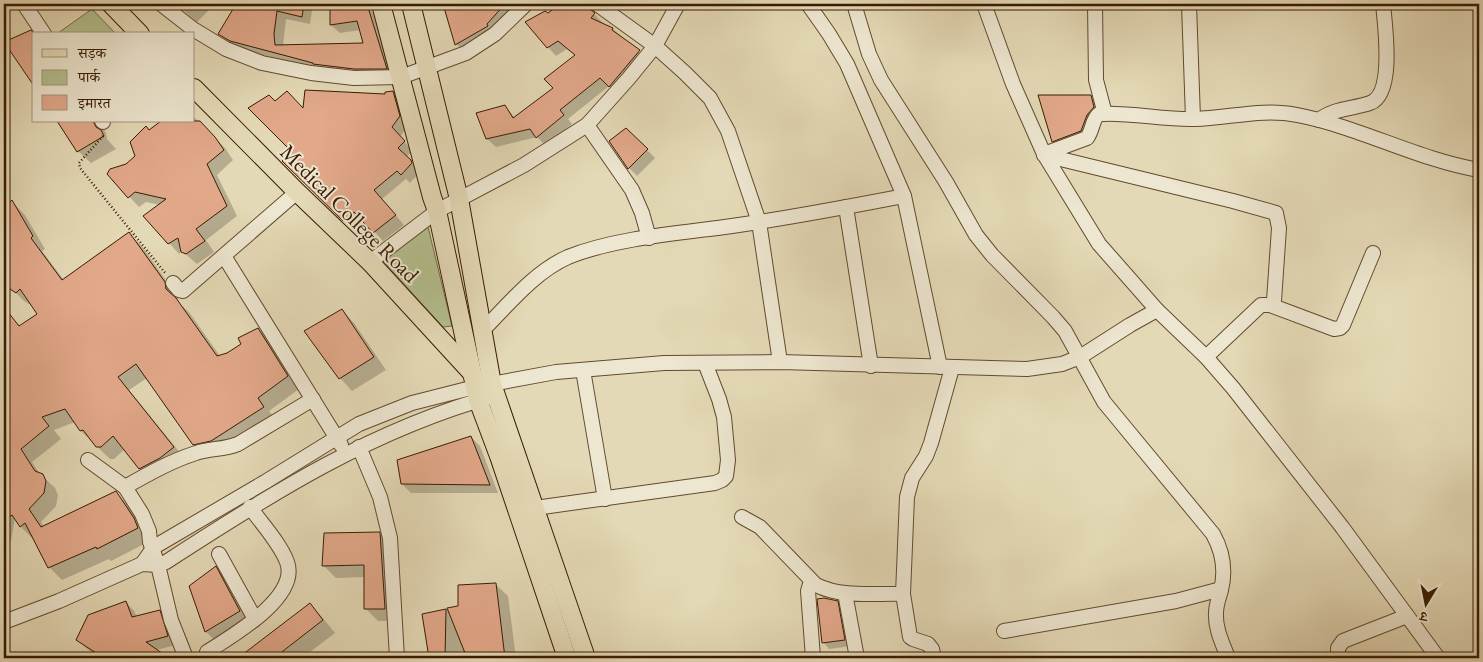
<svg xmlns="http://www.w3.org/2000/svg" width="1483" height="662" font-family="'EB Garamond','Noto Serif Devanagari',serif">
<rect width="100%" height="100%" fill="#e4d9b6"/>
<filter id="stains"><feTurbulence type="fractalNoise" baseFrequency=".004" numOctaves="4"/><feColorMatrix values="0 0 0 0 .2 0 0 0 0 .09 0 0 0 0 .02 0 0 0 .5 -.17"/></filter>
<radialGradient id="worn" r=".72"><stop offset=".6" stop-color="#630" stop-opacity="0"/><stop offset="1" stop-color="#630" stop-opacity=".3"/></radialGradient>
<!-- green -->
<g fill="#b4bf8e" stroke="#766d48">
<path d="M92 9 116 34 58 33Z"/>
<path d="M428 227 452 326 443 327 383 261Z"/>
</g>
<!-- shadow -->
<g fill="#0003">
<path d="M176 4H215L197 22Z"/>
<path d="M238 4H313L310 24 286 19 283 46 364 44 360 30 340 33 331 25 332 4H351L368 8 377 17 395 77H364L293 63 240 49 229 43 220 34Z"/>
<path d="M445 4H521L465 52 456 44Z"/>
<path d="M562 4H580L594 14 603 23 602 24 613 29 648 60 618 95 609 86 568 119 572 124 546 146 537 137 496 147 487 139 505 106 515 118 555 88 576 56 567 49 556 56 548 47V15Z"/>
<path d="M393 92 401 101 408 126 400 137 413 151 406 157 420 172 410 183 406 179 382 199 404 225 383 241 364 220 353 229 293 170V152L275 102 304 110 386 95Z"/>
<path d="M1090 96 1097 103 1100 114 1087 137 1060 147 1053 141Z"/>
<path d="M194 117 225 148 233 160 217 175 237 216 206 240 214 252 197 264 182 251 179 254 169 243 160 205 146 202 139 207 108 174 127 165 136 157 149 132 194 121Z"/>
<path d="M59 121H99L106 133 107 139 116 149 91 163 78 151Z"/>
<path d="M626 129 655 158 637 176 629 168Z"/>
<path d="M12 202 25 215 45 249 42 251 64 280 129 234 142 246 177 296 178 302 189 312 220 356 228 354 243 344 258 329 270 342 299 389 269 411 276 420 206 457 193 444 147 378 129 390 186 460 173 470 152 481 140 469 125 449 114 459H110L81 431 75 422 54 430 61 439 32 462 40 474 55 488 58 495 56 506 41 522 44 527 116 493 129 506 146 532 150 541 111 561 109 559 62 580 49 567 34 538 33 539 21 527 15 518 11 541 4 547V317L8 314 21 327 38 314 31 303 29 304 24 301 11 288 4 273V209Z"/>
<path d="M342 310 354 323 386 370 352 391 340 378Z"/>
<path d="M471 437 480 446 498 493H411L402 484Z"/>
<path d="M379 534 392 546 397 621H378L365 608V577L336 578 323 565Z"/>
<path d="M215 568 228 580 252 624 219 644 206 632 190 586Z"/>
<path d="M495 584 508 596 516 658H430L424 615 459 607Z"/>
<path d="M126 602 134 611 137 617 159 611 168 620 176 645 156 650 167 658H101L87 649 78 640Z"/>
<path d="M837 602 844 609 851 646 829 649 823 642Z"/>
<path d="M310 604 322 617 335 633 302 658H240Z"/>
</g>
<!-- building -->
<g fill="#e2a88a" stroke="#381b01">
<path d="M236 4H304L302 17 277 11 274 34 275 45 363 43 357 21 330 25V4H367L387 69H354L313 64V63L283 55 230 41 218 34Z"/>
<path d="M443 4H505L487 24 488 26 455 45Z"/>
<path d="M560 4H583L595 13 591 18 613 28 612 30 640 50 609 87 600 78 560 110 564 115 536 138 530 129 486 139 476 113 505 105 513 118 553 88 544 79 575 55 558 41 547 48 525 22 545 11 548 13Z"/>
<path d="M31 30 34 34V86L4 42Z"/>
<path d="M305 90 385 94V92L393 91 400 116 392 127 405 141 398 148 411 160 412 163 401 175 397 171 374 190 396 215 373 233 354 212 343 221 282 161 292 152 248 108 269 95 275 101 287 91 303 108Z"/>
<path d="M1038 95H1091L1094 107 1087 115 1081 131 1052 142Z"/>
<path d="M57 121H93L96 127 101 130 104 136 77 152Z"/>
<path d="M161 121H200L215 137 224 150 207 164 227 206 196 229 205 241 186 254 181 252 178 238 168 244 143 216 166 199 135 192 128 198 107 174 110 169 126 164 135 156 130 142 146 126 149 130Z"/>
<path d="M626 128 648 149 628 169 609 141Z"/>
<path d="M12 200 33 236 31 238 62 280 129 232 165 282 166 289 176 298 217 356 227 353 241 344 238 338 258 328 288 376 258 398 264 407 211 441 193 445 136 364 118 377 174 447 160 458 139 469 113 436 101 447H96L83 430 80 431 65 409 42 417 49 426 21 449 35 471 43 474 46 481 44 493 29 509 41 527 116 491 134 518 138 528 97 549 96 547 48 568 25 523 20 527 12 515 4 521V307L19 326 37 314 20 289 16 293 10 289 4 276V207Z"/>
<path d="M342 309 374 357 339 379 304 331Z"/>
<path d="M471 436 490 485 401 484 397 460Z"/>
<path d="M380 532 385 609H364V565L322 566 324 533Z"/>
<path d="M216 566 240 611 205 632 189 586Z"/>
<path d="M496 583 505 658H467L447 608 458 606V585Z"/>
<path d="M824 598 838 601 845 640 822 643 817 599Z"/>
<path d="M126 601 132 617 160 610 168 636 146 642 169 658H104L76 640 88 615Z"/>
<path d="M310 603 323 620 274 658H238Z"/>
<path d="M446 609 445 658H429L422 614Z"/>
</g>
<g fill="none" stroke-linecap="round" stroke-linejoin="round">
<!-- minor casing -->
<g stroke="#634a2e" stroke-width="16">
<g id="minor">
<path d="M24 4 44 34"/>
<path d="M161 4 193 29 226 49 262 63 311 73 354 78 401 77 466 53 495 34 526 4"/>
<path d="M597 4 655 46 685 73 710 98 728 131 759 222 780 362"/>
<path d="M808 4 829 34 847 64 904 196 940 367"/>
<path d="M854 4 869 54 881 80 946 182 976 235 992 255 1053 317 1065 331 1104 402 1213 534C1223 552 1226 570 1221 590 1219 598 1216 605 1216 613 1215 629 1223 644 1228 658"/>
<path d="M984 4 1013 84 1044 154 1099 244 1157 310"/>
<path d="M1095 4 1096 80 1105 114"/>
<path d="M1189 4 1193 119"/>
<path d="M1319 120C1334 108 1353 109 1370 103 1395 94 1385 26 1383 4"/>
<path d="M102 121 103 122"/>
<path d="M587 125 632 190 642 213 649 238"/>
<path d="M1044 154 1087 138C1093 130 1092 119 1099 114 1131 112 1163 120 1195 119 1229 118 1263 108 1297 115 1360 127 1416 159 1479 170"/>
<path d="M1044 155 1233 201 1276 213 1279 228 1274 301 1270 305"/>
<path d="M846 207 871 366"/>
<path d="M224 256 341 445"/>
<path d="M370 262 437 211 524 165 587 125 629 78 655 46 678 4"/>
<path d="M173 283 179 290 183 291 297 192"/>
<path d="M482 331C508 305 534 272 568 257 615 238 681 233 732 226 789 218 847 207 904 196"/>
<path d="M1206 357 1261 305H1270L1334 329 1340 328 1343 325 1373 253"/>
<path d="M583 370 605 499"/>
<path d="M359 447 380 497 390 538 397 658"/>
<path d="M88 460 125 487 142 514 149 531 150 542 158 565 171 620 186 658"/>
<path d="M125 487C148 474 171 461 196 453 210 448 223 450 238 444L313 399"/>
<path d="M535 508 715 483 722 480 726 476 728 460 724 417 719 399 705 363"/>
<path d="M742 517 760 527 816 585C842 598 874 593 903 594"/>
<path d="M219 554 255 619"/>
<path d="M142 564 154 547 265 482 359 424 412 403 475 387 556 372 664 363 780 362 1027 369 1062 364 1080 357 1130 325 1157 310 1206 357 1233 388 1342 527 1438 658"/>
<path d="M811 581 808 591 813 658"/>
<path d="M845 593 857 658"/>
<path d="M4 622 59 601 142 564 158 565 166 562C272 493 373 429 497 395"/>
<path d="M1004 631 1176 601 1221 589"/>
<path d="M207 652C232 636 300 597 287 562 280 543 261 523 250 507"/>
<path d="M934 658 932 649 928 644 913 639 910 637 903 594 907 497 912 478 926 456 931 443 952 368"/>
<path d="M1338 658V648L1343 641 1407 616"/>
</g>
</g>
<!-- major casing -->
<g stroke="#381b01" stroke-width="20">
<g id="major">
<path d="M111 4 140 34"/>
<path d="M381 4 432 197 437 211 478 400 499 456 567 658"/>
<path d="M411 4 459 199 492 384 586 658"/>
<path d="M194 88 297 192 370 262 471 372"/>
</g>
</g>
<!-- path -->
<path stroke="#381b01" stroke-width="2.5" stroke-dasharray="1 2.5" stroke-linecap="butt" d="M103 136 79 163 80 168 166 274"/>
<!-- minor -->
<use href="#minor" stroke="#ede6d0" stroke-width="14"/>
<!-- major -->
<use href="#major" stroke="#e4d9b6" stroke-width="18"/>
</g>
<g text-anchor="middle" stroke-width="4" stroke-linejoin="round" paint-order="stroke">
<!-- street labels -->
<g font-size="22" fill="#381b01" stroke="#ede6d0">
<text transform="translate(350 213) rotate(45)" y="8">Medical College Road</text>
</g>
</g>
<!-- margin -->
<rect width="1483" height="662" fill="none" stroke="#e4d9b6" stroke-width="20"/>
<rect x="5" y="5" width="1473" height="652" fill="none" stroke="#381b01" stroke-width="2.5"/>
<rect x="10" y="10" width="1463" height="642" fill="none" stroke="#381b01"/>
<!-- legend -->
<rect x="32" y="32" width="162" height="90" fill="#ede6d0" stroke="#a5957d"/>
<rect x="42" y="49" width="25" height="8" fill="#e4d9b6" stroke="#a5957d"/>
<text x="78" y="58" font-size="15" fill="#381b01">सड़क</text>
<rect x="42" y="70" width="25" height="15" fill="#b4bf8e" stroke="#a5957d"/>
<text x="78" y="82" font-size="15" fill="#381b01">पार्क</text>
<rect x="42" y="95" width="25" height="15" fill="#e2a88a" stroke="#a5957d"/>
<text x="78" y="108" font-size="15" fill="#381b01">इमारत</text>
<!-- north arrow -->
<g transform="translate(1426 604) rotate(190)" stroke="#ede6d0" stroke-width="4" paint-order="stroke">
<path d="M0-4L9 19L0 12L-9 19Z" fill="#381b01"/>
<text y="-8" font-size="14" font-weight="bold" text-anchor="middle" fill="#381b01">उ</text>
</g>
<rect width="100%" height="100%" filter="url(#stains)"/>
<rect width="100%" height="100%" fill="url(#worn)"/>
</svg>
